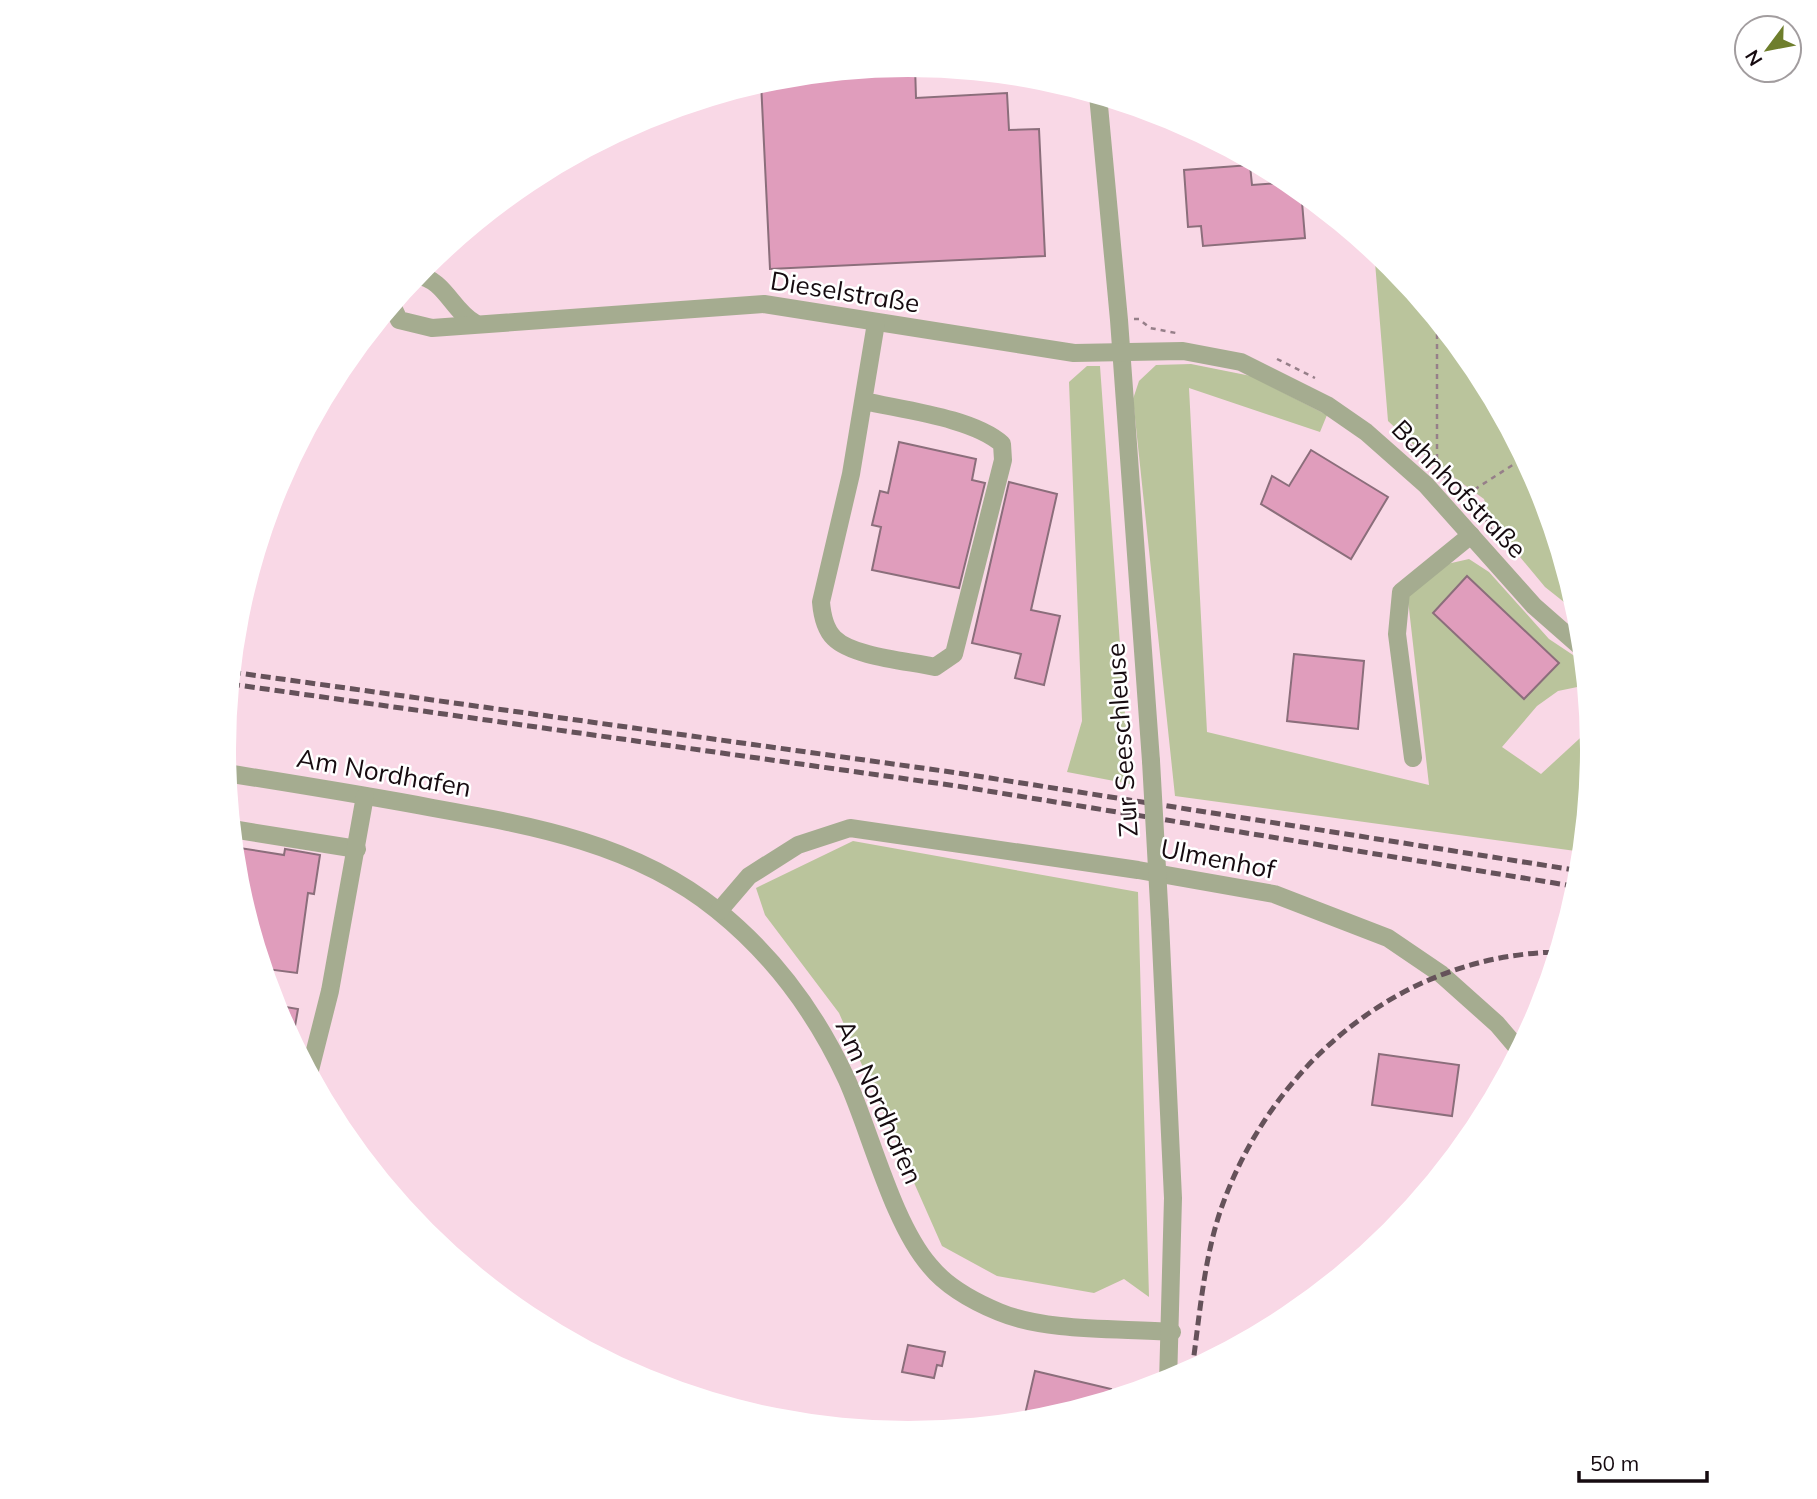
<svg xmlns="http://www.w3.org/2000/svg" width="1817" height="1499" font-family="Mulish,sans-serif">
<rect width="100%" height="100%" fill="#f9d8e6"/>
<!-- green -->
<g fill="#bac49c">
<path d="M1374 250 1393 266 1478 369 1541 488 1579 614 1545 587 1491 522 1484 499 1430 460 1388 421Z"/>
<path d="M1191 364 1251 376 1327 415 1320 432 1189 388 1207 732 1429 785 1407 591 1447 564 1469 559 1489 572 1549 639 1585 663 1587 685 1558 691 1537 706 1502 747 1541 774 1591 728 1593 750 1583 852 1175 796 1133 399 1139 381 1156 365Z"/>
<path d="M1087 366H1100L1130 784 1067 772 1082 721 1069 382Z"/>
<path d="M853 841 1138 892 1149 1297 1124 1279 1094 1293 997 1276 942 1246 839 1013 765 915 756 888Z"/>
</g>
<!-- building -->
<g fill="#e09dbc" stroke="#8b6e7b" stroke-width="2">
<path d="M909 65H915L916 98 1007 93 1009 130 1039 129 1045 256 770 269 761 82 775 78Z"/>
<path d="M1250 165 1252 185 1292 182 1301 190 1305 238 1203 246 1201 226 1188 227 1184 170Z"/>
<path d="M899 442 976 459 972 480 985 483 959 588 872 570 881 527 872 525 880 491 888 493Z"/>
<path d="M1311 450 1388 497 1351 559 1261 504 1272 476 1289 486Z"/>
<path d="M1009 482 1057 494 1031 610 1060 616 1044 685 1015 678 1021 654 972 643Z"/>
<path d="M1467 576 1559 663 1524 699 1433 613Z"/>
<path d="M1294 654 1364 661 1358 729 1287 721Z"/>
<path d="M233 847 284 855 285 849 320 855 314 894 308 893 297 973 266 969 267 958 259 957 237 883Z"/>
<path d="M274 1005 298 1009 292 1043 276 1011Z"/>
<path d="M1379 1054 1459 1065 1452 1116 1372 1105Z"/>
<path d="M908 1345 945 1352 942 1366 937 1365 934 1378 902 1372Z"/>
<path d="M1035 1371 1111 1389 1108 1401 1042 1421 1023 1423Z"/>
</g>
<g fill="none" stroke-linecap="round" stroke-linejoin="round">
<!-- path -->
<g stroke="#967f89" stroke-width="2.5" stroke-dasharray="5 5" stroke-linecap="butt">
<path d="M1134 319H1139L1150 328 1176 333"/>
<path d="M1277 359 1315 378"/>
<path d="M1408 444 1430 463"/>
<path d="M1437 469V319"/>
<path d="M1442 475 1475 502 1493 532"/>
<path d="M1466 495 1525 457"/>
</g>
<!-- minor -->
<g stroke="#a5ac90" stroke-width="18">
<path d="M1098 95 1119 320 1151 761"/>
<path d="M416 275C445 279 452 311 475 323"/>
<path d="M392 305 399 320 432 328 764 304 1074 353 1183 351 1241 362 1327 405 1366 432 1426 485 1534 606 1583 649"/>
<path d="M864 401C903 410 973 418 1002 444L1003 460 954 654 935 667C909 661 853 657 834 638 825 629 822 614 821 602L851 474 876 323"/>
<path d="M1413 758 1397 634 1401 592 1471 535"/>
<path d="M226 773C295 784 364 795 433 808 534 826 635 844 717 910 773 955 817 1015 847 1080 871 1134 893 1224 930 1266 947 1287 975 1302 999 1312 1047 1332 1120 1328 1172 1332"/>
<path d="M232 829 357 849"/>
<path d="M719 911 749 876 798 845 850 828 1138 870 1274 894 1388 938 1441 974 1497 1024 1520 1051"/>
<path d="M1160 922 1173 1198 1168 1383"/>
<path d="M309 1074 330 991 365 796"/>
</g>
<!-- rail -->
<g stroke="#65525a" stroke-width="5" stroke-dasharray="10 5" stroke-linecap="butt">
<path d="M231 672 958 773 1581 871"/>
<path d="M230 684 957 786 1579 887"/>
<path d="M1192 1370C1200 1314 1204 1252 1225 1198 1278 1059 1406 954 1559 952"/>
</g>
<!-- minor-bridge -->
<path stroke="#a5ac90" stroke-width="18" d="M1151 761 1160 922"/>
</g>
<g text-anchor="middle" stroke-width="5" stroke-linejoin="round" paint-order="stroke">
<!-- street labels -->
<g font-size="26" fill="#160b10" stroke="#fff">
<text transform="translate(845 292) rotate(9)" y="9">Dieselstraße</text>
<text transform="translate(1459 489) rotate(46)" y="9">Bahnhofstraße</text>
<text transform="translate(1122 740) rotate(-94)" y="9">Zur Seeschleuse</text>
<text transform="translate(384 773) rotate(10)" y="9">Am Nordhafen</text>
<text transform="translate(1218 859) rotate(11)" y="9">Ulmenhof</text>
<text transform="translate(879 1102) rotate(66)" y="9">Am Nordhafen</text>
</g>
</g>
<!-- crop -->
<path d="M0 0H1817V1499H0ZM236 749a672 672 0 1 1 1344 0a672 672 0 1 1-1344 0Z" fill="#fff" fill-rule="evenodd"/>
<!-- north arrow -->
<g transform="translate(1768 49) rotate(238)"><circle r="33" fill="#ffffff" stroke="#a29d9f" stroke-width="2"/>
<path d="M0-5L12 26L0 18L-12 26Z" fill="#6e7e2c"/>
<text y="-10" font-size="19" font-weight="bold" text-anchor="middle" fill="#160b10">N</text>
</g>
<!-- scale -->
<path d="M1579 1471v10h128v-10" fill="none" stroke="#160b10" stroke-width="3.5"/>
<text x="1590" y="1471" font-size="21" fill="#160b10" stroke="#ffffff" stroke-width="5" paint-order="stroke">50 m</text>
</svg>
